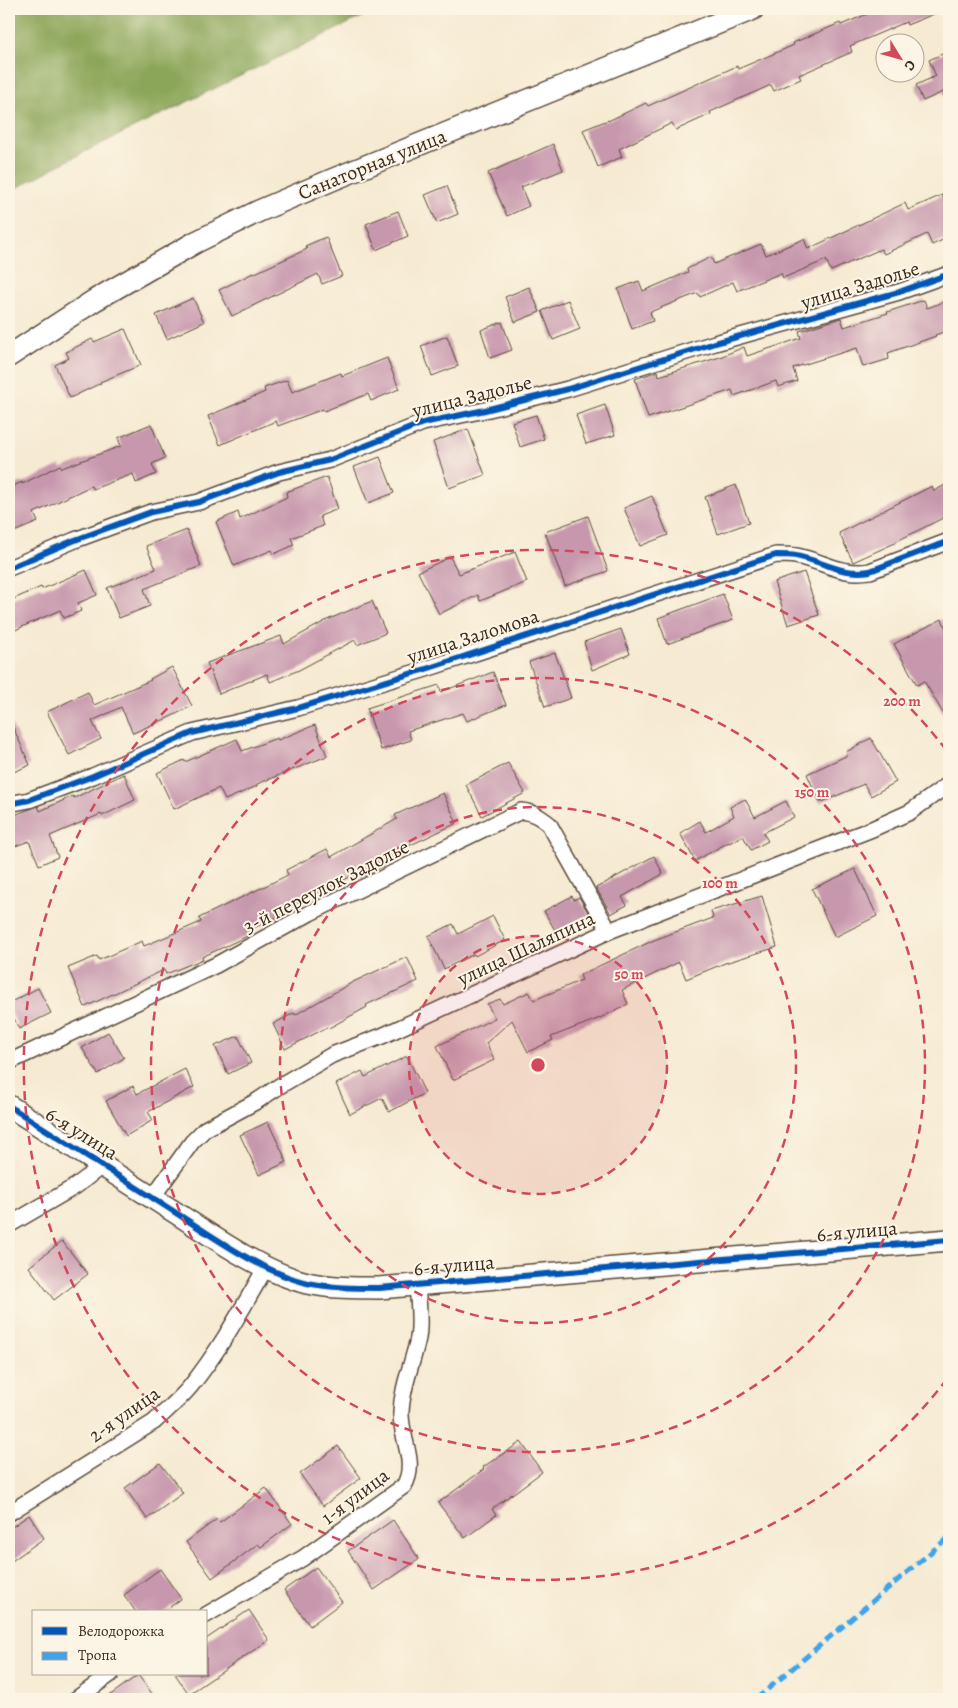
<svg xmlns="http://www.w3.org/2000/svg" width="958" height="1708" font-family="Alegreya,serif">
<rect width="100%" height="100%" fill="#fcf5e5"/>
<filter id="ink" filterUnits="userSpaceOnUse"><feTurbulence type="fractalNoise" baseFrequency=".02" numOctaves="2"/><feDisplacementMap in="SourceGraphic" scale="10" xChannelSelector="R" yChannelSelector="G"/><feConvolveMatrix kernelMatrix="1 2 1 2 8 2 1 2 1" color-interpolation-filters="sRGB"/></filter>
<filter id="wash" filterUnits="userSpaceOnUse"><feTurbulence type="fractalNoise" baseFrequency=".0096" numOctaves="4" result="noise"/><feDisplacementMap in="SourceGraphic" scale="20" xChannelSelector="R" yChannelSelector="G"/><feGaussianBlur stdDeviation="1.12" result="paint"/><feColorMatrix in="noise" values="0 0 0 0 0 0 0 0 0 0 0 0 0 0 0 0 0 1.4 0 .05"/><feComposite in="paint" operator="in"/></filter>
<g filter="url(#wash)">
<rect width="100%" height="100%" fill="#f6ead2"/>
<!-- forest -->
<path fill="#8ba658" stroke="#63683b" d="M9 9H378L80 154 9 192Z"/>
<g id="blocks">
<!-- building -->
<g fill="#c798ad">
<path d="M879 9H946L907 25 906 22 850 46 852 52 799 75 801 79 774 91 771 85 710 112 711 114 676 130 672 123 619 149 622 157 598 167 583 130 608 120V121L646 103 648 106 737 66 738 69 794 45 793 43 840 23 841 25Z"/>
<path d="M949 51V106L943 92 923 101 916 85 936 76 929 60Z"/>
<path d="M553 144 563 170 521 187 529 206 507 216 488 173Z"/>
<path d="M447 186 458 214 437 223 425 195Z"/>
<path d="M942 195 949 211V237L932 245 927 234 884 254 881 249 831 271 826 260 783 278 781 273 737 291 733 282 700 297 698 293 650 312 653 321 632 329 618 289 639 281 643 291 688 272 687 269 711 257 714 264 761 244 766 255 804 239 808 249 905 203 908 210Z"/>
<path d="M398 211 408 236 376 250 366 224Z"/>
<path d="M326 237 342 276 322 284 318 274 232 316 219 290 253 273V274L307 249 305 246Z"/>
<path d="M529 287 540 312 515 322 505 297Z"/>
<path d="M193 298 204 322 167 339 156 315Z"/>
<path d="M568 300 580 329 553 340 542 311Z"/>
<path d="M924 300 927 308 949 300V330L935 335 936 336 888 353 889 359 863 367 857 348 793 368 797 381 778 387 776 381 734 396 732 390 648 418 635 379 658 371 659 376 720 357 744 347 747 356 801 338 799 331 841 318 844 327 888 313 887 312Z"/>
<path d="M502 322 512 350 490 358 481 330Z"/>
<path d="M125 329 141 365 100 382 101 383 70 398 55 365 69 358 66 352 92 339 94 342Z"/>
<path d="M447 336 458 366 432 376 421 346Z"/>
<path d="M387 358 399 389 371 401 368 394 324 411 323 409 278 426 276 421 220 445 208 416 265 392 264 388 287 380 292 392 341 373 342 376Z"/>
<path d="M605 405 615 435 586 444 576 415Z"/>
<path d="M536 415 544 439 520 447 512 422Z"/>
<path d="M151 424 165 458 152 464 156 474 136 483 133 474 93 489 91 486 34 513 38 522 9 534V488L22 482V484L60 465 62 468 121 446 118 438Z"/>
<path d="M468 429 485 475 449 488 433 442Z"/>
<path d="M380 457 394 493 368 503 354 467Z"/>
<path d="M327 477 338 509 320 516 323 526 291 538 294 545 274 554 272 550 234 566 216 522 238 512 240 519 287 497 286 492Z"/>
<path d="M949 483V515L895 542V543L853 562 839 533 932 486 934 491Z"/>
<path d="M736 485 749 523 718 534 705 497Z"/>
<path d="M652 496 668 535 640 546 624 508Z"/>
<path d="M588 516 608 571 565 586 545 532Z"/>
<path d="M187 530 201 566 144 589 150 606 119 618 107 588 156 569 146 546Z"/>
<path d="M515 552 527 582 480 601 478 595 439 614 418 572 450 557 459 574Z"/>
<path d="M86 570 97 595 78 603 81 611 64 618 60 610 13 631 9 621V601L41 587 42 589Z"/>
<path d="M804 572 819 615 788 625 774 582Z"/>
<path d="M723 594 733 620 667 644 658 618Z"/>
<path d="M372 601 386 633 357 645 355 640 299 670 270 682 267 674 219 694 207 663 281 636 284 644 327 620Z"/>
<path d="M942 619 949 636V723L924 681 917 685 894 644Z"/>
<path d="M621 629 630 654 592 670 584 642Z"/>
<path d="M555 653 571 698 545 707 529 662Z"/>
<path d="M172 667 192 706 170 717 133 733 121 707 92 721 101 739 69 755 47 712 88 692 94 705 151 680 150 679Z"/>
<path d="M493 672 506 705 467 721 463 713 408 731 411 740 381 750 367 708 439 685 441 692Z"/>
<path d="M9 718 30 765 9 774Z"/>
<path d="M315 725 327 756 257 784V786L225 800 219 788 174 809 157 773 184 760 185 762 237 739 242 751 277 738 278 740Z"/>
<path d="M871 738 896 782 871 796 864 784 820 803 807 774 848 755 846 752Z"/>
<path d="M508 763 525 793 482 816 466 785Z"/>
<path d="M124 774 135 800 102 816 101 814 50 836 58 857 39 865 29 841 13 847 9 836V817L38 806 40 811 73 796 74 798Z"/>
<path d="M443 793 457 823 396 852 399 857 365 876 362 871 291 906 293 910 251 929 254 933 202 957 203 959 166 974 164 970 85 1007 68 968 97 956 99 960 142 941 144 946 201 922 199 918 288 875 286 870 327 849 331 857 397 819 395 815Z"/>
<path d="M745 799 755 817 786 801 794 817 763 833 768 841 751 850 743 836 729 843V842L695 861 680 833 700 821 706 832 734 816 730 807Z"/>
<path d="M654 856 663 874 622 897 627 905 611 914 596 888Z"/>
<path d="M855 869 877 916 835 937 812 889Z"/>
<path d="M572 896 574 900 579 897 589 914 556 932 544 911Z"/>
<path d="M762 896 777 947 725 963 686 979 679 962 622 990 628 1004 600 1018 551 1037 553 1040 528 1052 512 1020 486 1043 494 1060 453 1080 437 1046 495 1018 487 1004 500 999 503 1004 529 992 534 1000 582 980 580 975 654 940 713 918 711 911Z"/>
<path d="M493 916 505 940 475 956 474 954 444 969 428 936 453 924 458 934Z"/>
<path d="M407 957 418 981 366 1005 367 1007 329 1028 328 1027 285 1049 273 1024 294 1013 295 1015 353 982Z"/>
<path d="M38 988 51 1013 19 1029 9 1008V1003Z"/>
<path d="M108 1032 124 1058 98 1074 82 1048Z"/>
<path d="M238 1036 251 1063 228 1074 215 1046Z"/>
<path d="M407 1056 425 1093 389 1112 382 1098 350 1114 336 1084 362 1071 365 1077Z"/>
<path d="M185 1069 194 1087 148 1112 153 1120 126 1136 106 1101 133 1086 137 1094Z"/>
<path d="M268 1122 287 1162 259 1175 240 1135Z"/>
<path d="M62 1241 88 1274 54 1300 29 1267Z"/>
<path d="M521 1442 542 1472 492 1509 496 1515 465 1538 438 1503 484 1469 483 1467Z"/>
<path d="M338 1446 361 1478 323 1506 300 1474Z"/>
<path d="M160 1463 183 1493 147 1519 125 1488Z"/>
<path d="M266 1488 292 1524 261 1547 258 1544 212 1578 186 1542 217 1519 220 1522Z"/>
<path d="M29 1515 44 1538 9 1563V1529Z"/>
<path d="M393 1520 419 1559 374 1590 348 1551Z"/>
<path d="M316 1567 342 1602 310 1626 284 1590Z"/>
<path d="M160 1569 181 1599 163 1612H136L124 1595Z"/>
<path d="M249 1610 269 1640 189 1694 175 1674H206V1639Z"/>
<path d="M138 1675 156 1699H105Z"/>
</g>
</g>
</g>
<g filter="url(#ink)">
<use href="#blocks" fill-opacity="0" stroke="#574739" stroke-width="1"/>
<g fill="none" stroke-linecap="round" stroke-linejoin="round">
<!-- street casing -->
<g stroke="#574739" stroke-width="18">
<g id="street">
<path d="M9 568 75 540 151 512 199 502 279 472 330 460 423 423 485 410 568 389 715 343 899 292 949 274"/>
<path d="M9 804 29 800 93 776 192 733 298 708 426 669 776 555C783 555 790 555 796 556 823 561 841 576 870 571L949 541"/>
<path d="M9 1062 216 965 310 913 521 811C533 812 540 817 549 824L609 931"/>
<path d="M152 1198 192 1142 205 1129 257 1101 281 1085 332 1055 382 1036 609 931 872 829 910 812 949 784"/>
<path d="M9 1225 76 1186 103 1165"/>
<path d="M9 1513 154 1422C166 1411 179 1400 190 1387 220 1350 243 1307 266 1267"/>
<path d="M206 1615 303 1558 404 1486C418 1462 400 1438 401 1412 402 1386 413 1363 418 1338 421 1321 418 1301 417 1284"/>
<path d="M76 1699 111 1674"/>
</g>
</g>
<!-- secondary casing -->
<g stroke="#574739" stroke-width="24">
<g id="secondary">
<path d="M9 356 95 300 196 242 259 211 334 179 753 9"/>
<path d="M9 1106C64 1141 118 1176 173 1211 212 1236 262 1272 307 1283 331 1288 355 1288 379 1288L949 1240"/>
</g>
</g>
<!-- street -->
<use href="#street" stroke="#fff" stroke-width="15"/>
<!-- secondary -->
<use href="#secondary" stroke="#fff" stroke-width="21"/>
<!-- quiet -->
<path stroke="#3fa3ea" stroke-width="5" stroke-dasharray="10 5" stroke-linecap="butt" d="M756 1699 949 1537"/>
<!-- cycleway casing -->
<g stroke="#fcf5e5" stroke-width="9">
<g id="cycleway">
<path d="M9 568 75 540 151 512 199 502 279 472 330 460 423 423 485 410 568 389 715 343 899 292 949 274"/>
<path d="M9 804 29 800 93 776 192 733 298 708 426 669 776 555C783 555 790 555 796 556 823 561 841 576 870 571L949 541"/>
<path d="M9 1106C64 1141 118 1176 173 1211 212 1236 262 1272 307 1283 331 1288 355 1288 379 1288L949 1240"/>
</g>
</g>
<!-- cycleway -->
<use href="#cycleway" stroke="#0057b8" stroke-width="6"/>
</g>
</g>
<!-- distance rings -->
<circle cx="538" cy="1065" r="129" fill="#d1495b" fill-opacity=".12"/>
<g fill="none" stroke="#d1495b" stroke-width="2.5" stroke-dasharray="9 6">
<circle cx="538" cy="1065" r="129"/>
<circle cx="538" cy="1065" r="258"/>
<circle cx="538" cy="1065" r="387"/>
<path d="M947 1379A515 515 0 1 1 947 751"/>
</g>
<g text-anchor="middle" stroke-width="4" stroke-linejoin="round" paint-order="stroke">
<!-- street labels -->
<g font-size="20" fill="#3b2a1e" stroke="#fcf5e5">
<text transform="translate(372 164) rotate(-22)" y="7">Санаторная улица</text>
<text transform="translate(860 285) rotate(-17)" y="7">улица Задолье</text>
<text transform="translate(472 396) rotate(-14)" y="7">улица Задолье</text>
<text transform="translate(473 636) rotate(-18)" y="7">улица Заломова</text>
<text transform="translate(326 886) rotate(-27)" y="7">3-й переулок Задолье</text>
<text transform="translate(526 948) rotate(-25)" y="7">улица Шаляпина</text>
<text transform="translate(82 1133) rotate(32)" y="7">6-я улица</text>
<text transform="translate(857 1231) rotate(-5)" y="7">6-я улица</text>
<text transform="translate(454 1265) rotate(-5)" y="7">6-я улица</text>
<text transform="translate(124 1414) rotate(-35)" y="7">2-я улица</text>
<text transform="translate(355 1496) rotate(-37)" y="7">1-я улица</text>
</g>
</g>
<circle cx="538" cy="1065" r="8" fill="#d1495b" stroke="#fcf5e5" stroke-width="2.5"/>
<g font-size="15" text-anchor="middle" font-weight="bold" fill="#d1495b" stroke="#fcf5e5" stroke-width="4" stroke-linejoin="round" paint-order="stroke">
<text x="902" y="706">200 m</text>
<text x="812" y="797">150 m</text>
<text x="720" y="888">100 m</text>
<text x="629" y="979">50 m</text>
</g>
<!-- margin -->
<rect width="958" height="1708" fill="none" stroke="#fcf5e5" stroke-width="30"/>
<!-- legend -->
<rect x="32" y="1610" width="175" height="65" fill="#fcf5e5" stroke="#afa495"/>
<rect x="42" y="1627" width="25" height="8" fill="#0057b8" stroke="#afa495"/>
<text x="78" y="1636" font-size="15" fill="#3b2a1e">Велодорожка</text>
<rect x="42" y="1652" width="25" height="8" fill="#3fa3ea" stroke="#afa495"/>
<text x="78" y="1660" font-size="15" fill="#3b2a1e">Тропа</text>
<!-- north arrow -->
<g transform="translate(900 58) rotate(127)"><circle r="24" fill="#fcf5e5" stroke="#afa495"/>
<path d="M0-4L9 19L0 12L-9 19Z" fill="#d1495b"/>
<text y="-8" font-size="14" font-weight="bold" text-anchor="middle" fill="#3b2a1e">С</text>
</g>
</svg>
